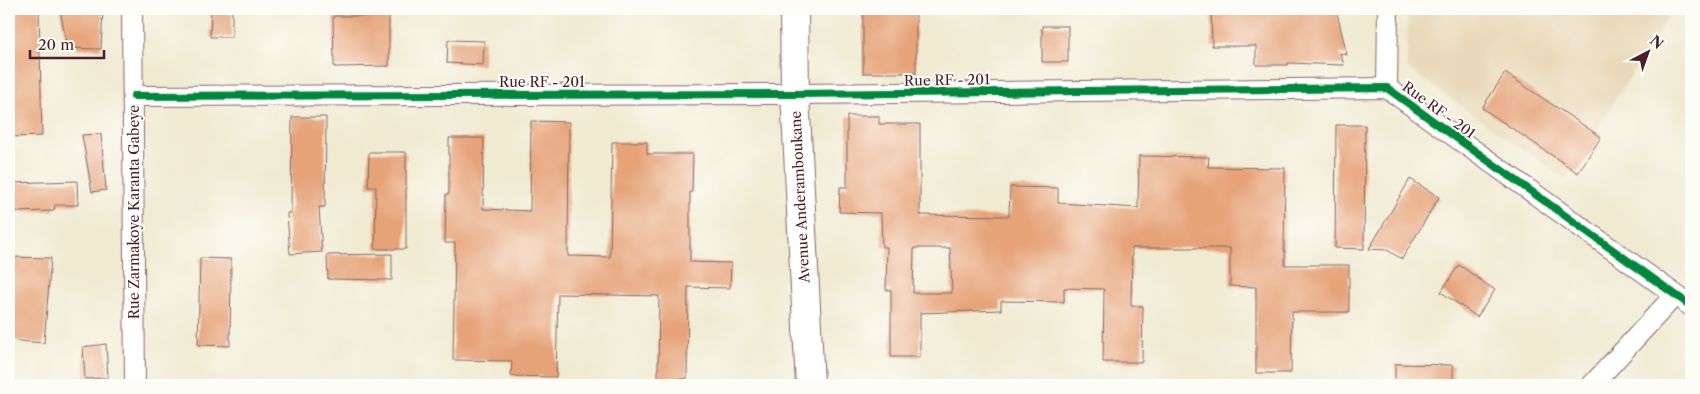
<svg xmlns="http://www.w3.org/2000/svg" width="1700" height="394" font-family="'Libre Caslon Text',serif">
<rect width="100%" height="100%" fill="#fdfcf7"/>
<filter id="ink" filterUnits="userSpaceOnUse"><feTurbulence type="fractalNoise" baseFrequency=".02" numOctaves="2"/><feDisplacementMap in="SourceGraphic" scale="10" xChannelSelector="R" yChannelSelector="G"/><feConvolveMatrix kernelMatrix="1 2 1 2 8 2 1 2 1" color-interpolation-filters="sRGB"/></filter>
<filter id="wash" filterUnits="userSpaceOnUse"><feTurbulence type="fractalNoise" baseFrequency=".0096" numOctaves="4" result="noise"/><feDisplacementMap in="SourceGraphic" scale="20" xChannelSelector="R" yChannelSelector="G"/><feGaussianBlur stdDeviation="1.12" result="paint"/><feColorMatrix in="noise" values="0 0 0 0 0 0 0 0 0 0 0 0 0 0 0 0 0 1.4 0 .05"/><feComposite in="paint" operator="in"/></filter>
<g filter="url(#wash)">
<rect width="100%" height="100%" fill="#f0ead1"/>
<!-- built -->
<path fill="#e9d9ba" d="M1408 9H1673L1565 179 1407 68Z"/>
<g id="blocks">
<!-- building -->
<g fill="#e6a378" fill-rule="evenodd">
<path d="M9 9H39L42 136 9 137Z"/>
<path d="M60 9H103L101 49 67 48Z"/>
<path d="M211 9H232V37H210Z"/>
<rect x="863" y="9" width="53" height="64"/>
<path d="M1211 9H1336L1347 55 1340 53 1344 65 1288 63V65H1256V46H1212Z"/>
<path d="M333 16H389V66L334 67Z"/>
<rect x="1042" y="26" width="26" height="36"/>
<path d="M448 40 484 41 483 65 447 63Z"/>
<path d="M1505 73 1601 137 1578 173 1482 108Z"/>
<path d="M847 116H879V124H920V215L1009 216 1010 187 1058 188V203L1138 208 1139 156 1209 157 1208 167 1285 168 1284 251H1285V265H1349V312H1292L1291 373H1256V287L1230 286V248H1132L1131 306H1143L1142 362H1103L1104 289 1064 288V302L1001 301V310L920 313V357H891V290H886L887 247H882L881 213 839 212 840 187H847ZM914 248H950L952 293H913Z"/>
<path d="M292 117H326L325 207H319L322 252 290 254 287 213H291Z"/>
<path d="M531 121 569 122 568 256 610 257 612 142H647V154H693L692 192H690V262L731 263 730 288 688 287 687 379H658L659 296 558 294 556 377 511 376 512 361 453 360 455 243H445L446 194H449V138H484L483 209 530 211Z"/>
<path d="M1336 125H1365L1364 249 1335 248Z"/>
<path d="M101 134 106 190 92 192 82 135Z"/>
<path d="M369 152H406V249H375L376 187H368Z"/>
<path d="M1410 179 1439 197 1402 259 1387 250 1369 249Z"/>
<path d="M77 181 78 205H55L54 211 9 212V183Z"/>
<path d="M392 254V280L328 279 327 255Z"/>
<path d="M9 257 51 258 44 343 9 340Z"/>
<path d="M200 258 231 259 230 346 198 345Z"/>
<path d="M1459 265 1495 290 1477 317 1441 292Z"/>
<path d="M106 344 108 378 85 379 83 347Z"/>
<path d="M1395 364 1453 365V385H1395Z"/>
</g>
</g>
</g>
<g filter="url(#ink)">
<use href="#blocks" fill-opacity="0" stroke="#846665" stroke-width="1"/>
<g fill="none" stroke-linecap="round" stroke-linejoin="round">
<!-- street casing -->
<g stroke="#846665" stroke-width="22">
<g id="street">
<path d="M132 9 135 385"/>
<path d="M1387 88 1388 9"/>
<path d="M134 96 795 94 1387 88 1691 306"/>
<path d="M1592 385 1675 295"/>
</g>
</g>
<!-- secondary casing -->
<g stroke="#846665" stroke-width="30">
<path id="secondary" d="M794 9 795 94 810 385"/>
</g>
<!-- street -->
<use href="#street" stroke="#fff" stroke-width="20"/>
<!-- secondary -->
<use href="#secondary" stroke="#fff" stroke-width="28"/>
<!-- cycleway casing -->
<g stroke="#fdfcf7" stroke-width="11">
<path id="cycleway" d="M134 96 795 94 1387 88 1691 306"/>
</g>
<!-- cycleway -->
<use href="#cycleway" stroke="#00873e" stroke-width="8"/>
</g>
</g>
<g text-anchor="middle" stroke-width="4" stroke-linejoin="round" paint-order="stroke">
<!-- street labels -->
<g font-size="14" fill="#4a1f2b" stroke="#fdfcf7">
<text transform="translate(947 80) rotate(-1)" y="5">Rue RF - 201</text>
<text x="542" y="87">Rue RF - 201</text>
<text transform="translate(1439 110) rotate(36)" y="5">Rue RF - 201</text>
<text transform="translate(800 197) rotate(-93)" y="5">Avenue Anderamboukane</text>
<text transform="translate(134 212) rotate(-90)" y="5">Rue Zarmakoye Karanta Gabeye</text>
</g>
</g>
<!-- margin -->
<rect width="1700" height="394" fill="none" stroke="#fdfcf7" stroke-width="30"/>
<!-- north arrow -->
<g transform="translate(1648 52) rotate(41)" stroke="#fdfcf7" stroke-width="4" paint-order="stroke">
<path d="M0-4L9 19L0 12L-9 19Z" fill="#4a1f2b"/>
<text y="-8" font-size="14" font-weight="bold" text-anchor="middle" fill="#4a1f2b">N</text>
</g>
<!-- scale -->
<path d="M30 50v8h74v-8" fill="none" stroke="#4a1f2b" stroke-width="2.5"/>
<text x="38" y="50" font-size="15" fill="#4a1f2b" stroke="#fdfcf7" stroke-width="4" paint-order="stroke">20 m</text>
</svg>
